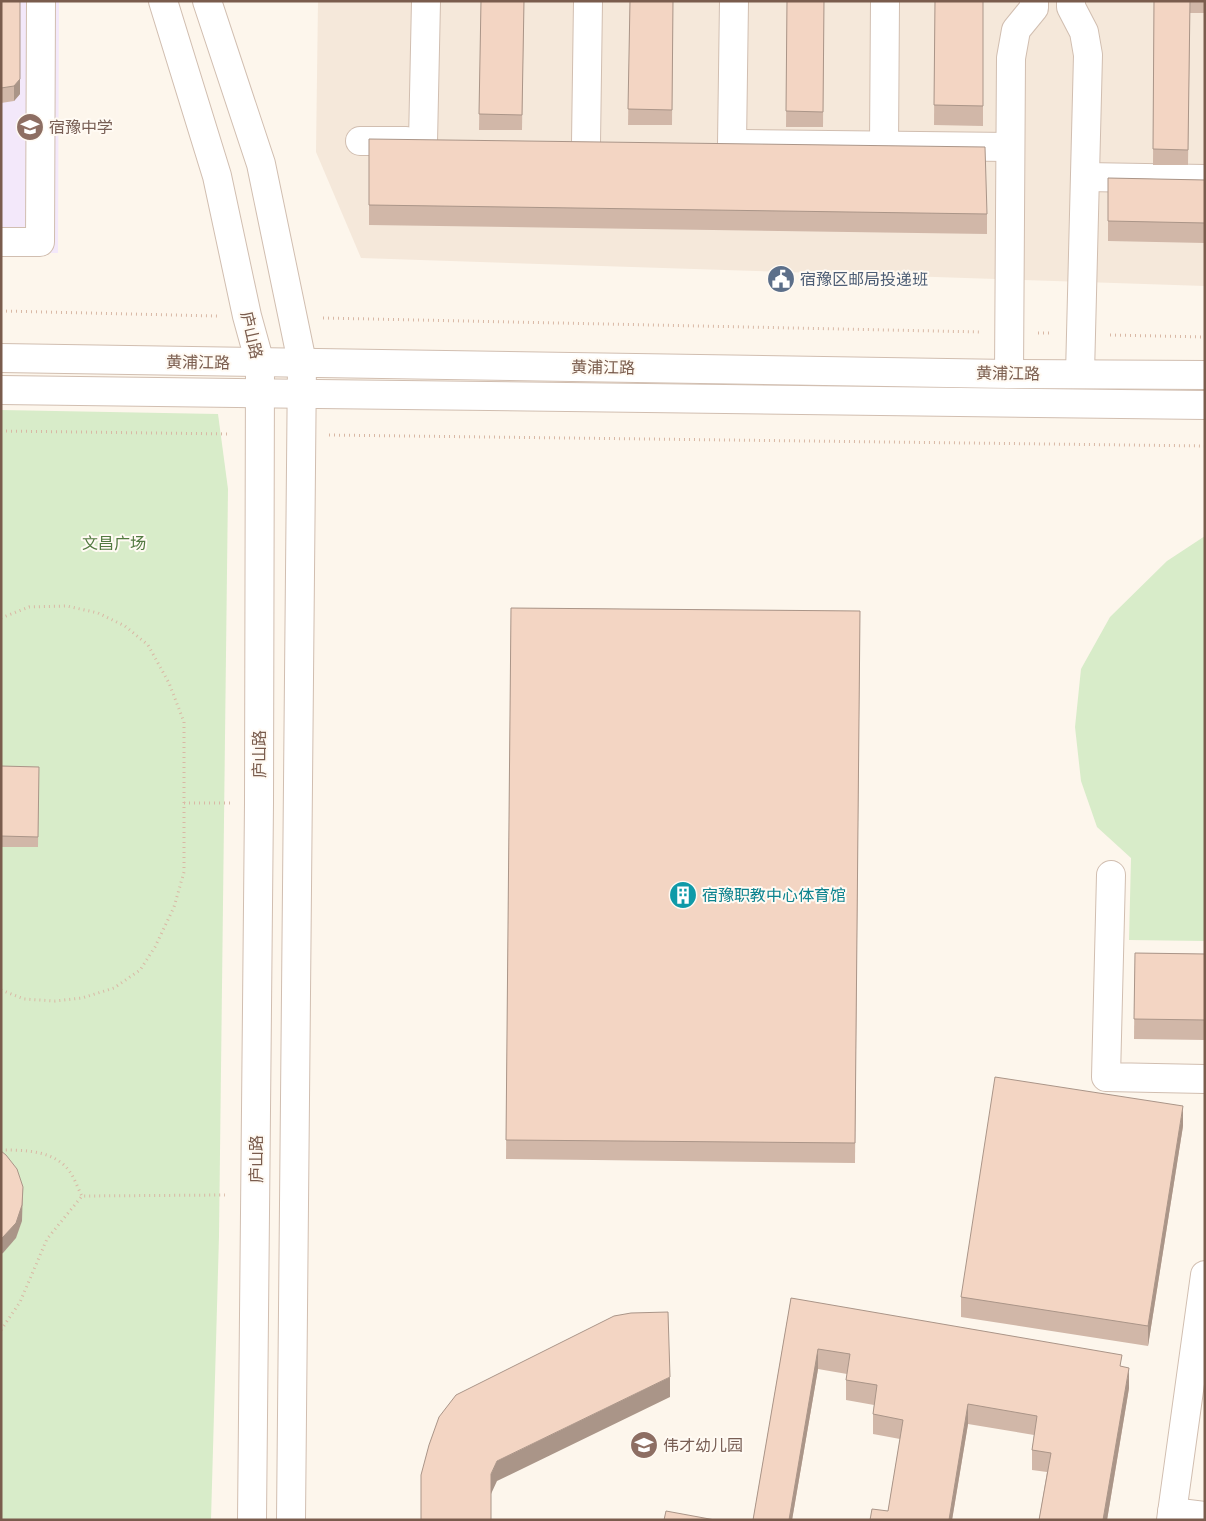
<svg xmlns="http://www.w3.org/2000/svg" width="1206" height="1521" font-family="'IBM Plex Sans','Noto Sans SC',sans-serif">
<rect width="100%" height="100%" fill="#fdf6ec"/>
<!-- residential -->
<path fill="#f5e8da" d="M318 1H1205V286L361 258 316 152Z"/>
<!-- education -->
<path fill="#f3e8fa" d="M1 1H59L58 253H1Z"/>
<!-- green -->
<g fill="#d8ecc9">
<path d="M1 410 218 414 228 489 219 1236 211 1520H1Z"/>
<path d="M1205 536V941L1129 940 1131 858 1097 827 1081 781 1075 727 1081 669 1110 617 1167 561Z"/>
</g>
<g fill="none" stroke-linecap="round" stroke-linejoin="round">
<!-- minor casing -->
<g stroke="#d1beb0" stroke-width="30">
<g id="minor">
<path d="M163 1 217 176 247 316 260 363 259 803 252 1520"/>
<path d="M207 1 261 164 302 362 291 1520"/>
<path d="M1071 1V7L1084 32 1088 55 1080 374"/>
<path d="M360 141H406"/>
<path d="M423 142 426 1"/>
<path d="M586 143 588 1"/>
<path d="M732 144 734 1"/>
<path d="M741 144 1010 147"/>
<path d="M884 145 885 1"/>
<path d="M1085 177 1205 179"/>
<path d="M1 242H40L41 1"/>
<path d="M1 358 1009 374 1205 375"/>
<path d="M1009 374 1011 58 1016 30 1034 8V1"/>
<path d="M1 390 1205 405"/>
<path d="M1111 875 1106 1077 1205 1079"/>
<path d="M1172 1512 1205 1516"/>
<path d="M1171 1520 1205 1275"/>
</g>
</g>
<!-- path -->
<g stroke="#d9b8a5" stroke-width="3" stroke-dasharray="1 4" stroke-linecap="butt">
<path d="M1 311 217 316"/>
<path d="M323 318 982 332"/>
<path d="M1038 333H1052"/>
<path d="M1110 335 1205 337"/>
<path d="M1 431 231 434"/>
<path d="M329 435 1205 446"/>
<path d="M1 618 29 607 67 606 98 613 125 626 148 645 169 683 184 722V872L174 907 155 947 140 970 114 988 82 998 55 1001 24 999 1 990"/>
<path d="M184 803H231"/>
<path d="M1 1150C24 1150 55 1150 70 1172 75 1179 78 1189 82 1196"/>
<path d="M1 1330 20 1302 47 1239 82 1196 225 1195"/>
<path d="M524 1520V1516"/>
</g>
<!-- minor -->
<use href="#minor" stroke="#fff" stroke-width="28"/>
</g>
<!-- wall -->
<g fill="#d1b7a8">
<path d="M1 1 20 94 14 101 1 103Z"/>
<path d="M481 1H524L522 130H479Z"/>
<path d="M630 1H673L672 125H628Z"/>
<path d="M787 1H824L823 127H786Z"/>
<path d="M935 1H983V126L934 125Z"/>
<path d="M1154 1H1204V13H1190L1188 165H1153Z"/>
<path d="M369 139 987 214V234L369 225Z"/>
<path d="M1108 178 1205 180V243L1108 241Z"/>
<path d="M511 608 860 611 855 1163 506 1159Z"/>
<path d="M1 766 39 767 38 847H1Z"/>
<path d="M1135 953 1205 954V1040L1134 1039Z"/>
<path d="M1183 1126 1148 1346 961 1317V1297Z"/>
<path d="M791 1298 1122 1367 1129 1388 1107 1520H1039L1047 1472 1032 1470V1450L1034 1435 968 1424 952 1520H870L888 1511 900 1439 873 1434V1414L874 1405 846 1400V1380L847 1374 818 1369 792 1520H753Z"/>
</g>
<!-- shaded-wall -->
<g fill="#aa9588">
<path d="M20 1V94L14 101V86Z"/>
<path d="M1183 1106V1126L1148 1346V1326Z"/>
<path d="M23 1187 22 1221 16 1238 3 1253 1 1254V1239Z"/>
<path d="M818 1349V1369L792 1520H789Z"/>
<path d="M1129 1368V1388L1107 1520H1103Z"/>
<path d="M670 1377V1397L497 1481 491 1494V1474L497 1461Z"/>
<path d="M968 1404V1424L952 1520H949Z"/>
</g>
<!-- building -->
<g fill="#f3d5c3" stroke="#aa9588">
<path d="M1 1H20V79L14 86 1 88Z"/>
<path d="M481 1H524L522 115 479 114Z"/>
<path d="M630 1H673L672 110 628 109Z"/>
<path d="M787 1H824L823 112 786 111Z"/>
<path d="M935 1H983V106L934 105Z"/>
<path d="M1154 1H1190L1188 150 1153 149Z"/>
<path d="M369 139 985 147 987 214 369 205Z"/>
<path d="M1108 178 1205 180V223L1108 221Z"/>
<path d="M511 608 860 611 855 1143 506 1140Z"/>
<path d="M1 766 39 767 38 837 1 836Z"/>
<path d="M1135 953 1205 954V1020L1134 1019Z"/>
<path d="M995 1077 1183 1106 1148 1326 961 1297Z"/>
<path d="M1 1151 6 1155 17 1169 23 1187 22 1205 16 1223 3 1237 1 1239Z"/>
<path d="M791 1298 1122 1355 1120 1366 1129 1368 1103 1520H1039L1051 1453 1032 1450 1037 1416 968 1404 949 1520H870L872 1509 888 1511 903 1420 873 1414 877 1385 846 1380 850 1354 818 1349 789 1520H753Z"/>
<path d="M668 1312 670 1377 497 1461 491 1474V1520H421V1475L429 1445 439 1417 456 1395 614 1316 631 1313Z"/>
<path d="M666 1511 715 1520H664Z"/>
</g>
<!-- icons -->
<defs>
<g id="school-disc" transform="scale(1.4375)"><circle r="9.5" fill="#8d6e63" stroke="#fffaf3"/><path d="M0-5L7-2L0 1L-7-2ZM-4 1L0 2.5L4 1V4Q0 6-4 4Z" fill="#fff"/></g>
<g id="civic-disc" transform="scale(1.4375)"><circle r="9.5" fill="#5c6f8a" stroke="#fffaf3"/><path d="M-.6-6.5H3V-4.5H.6V-3L4-1V1h2V6H-6V1h2V-1L-.6-3ZM-1.2 2.5V6h2.4V2.5Z" fill="#fff"/></g>
<g id="building-disc" transform="scale(1.4375)"><circle r="9.5" fill="#0f9aa8" stroke="#fffaf3"/><path d="M-4-6H4V6H1V3H-1V6H-4ZM-2.5-4.3h1.7v1.8h-1.7ZM.8-4.3h1.7v1.8H.8ZM-2.5-1h1.7V.8h-1.7ZM.8-1h1.7V.8H.8Z" fill="#fff"/></g>
</defs>
<g fill-rule="evenodd">
<use href="#school-disc" x="30" y="127"/>
<use href="#civic-disc" x="781" y="279"/>
<use href="#building-disc" x="683" y="895"/>
<use href="#school-disc" x="644" y="1445"/>
</g>
<g text-anchor="middle" stroke-width="4" stroke-linejoin="round" paint-order="stroke">
<!-- education labels -->
<g font-size="16" fill="#785e54" stroke="#fffaf3" text-anchor="start">
<text x="49" y="133">宿豫中学</text>
<text x="663" y="1451">伟才幼儿园</text>
</g>
<!-- service labels -->
<g font-size="16" fill="#4e5e75" stroke="#fffaf3" text-anchor="start">
<text x="800" y="285">宿豫区邮局投递班</text>
</g>
<!-- street labels -->
<g font-size="16" fill="#7a5c4d" stroke="#fffaf3">
<text transform="translate(252 335) rotate(77)" y="6">庐山路</text>
<text transform="translate(198 362) rotate(1)" y="6">黄浦江路</text>
<text transform="translate(603 367) rotate(1)" y="6">黄浦江路</text>
<text transform="translate(1008 373) rotate(1)" y="6">黄浦江路</text>
<text transform="translate(259 754) rotate(-90)" y="6">庐山路</text>
<text transform="translate(256 1159) rotate(-90)" y="6">庐山路</text>
</g>
<!-- park labels -->
<g font-size="16" fill="#537a41" stroke="#fffaf3">
<text x="114" y="549">文昌广场</text>
</g>
<!-- culture labels -->
<g font-size="16" fill="#0d838f" stroke="#fffaf3" text-anchor="start">
<text x="702" y="901">宿豫职教中心体育馆</text>
</g>
</g>
<!-- border -->
<rect width="1206" height="1521" fill="none" stroke="#7a5c4d" stroke-width="5"/>
</svg>
